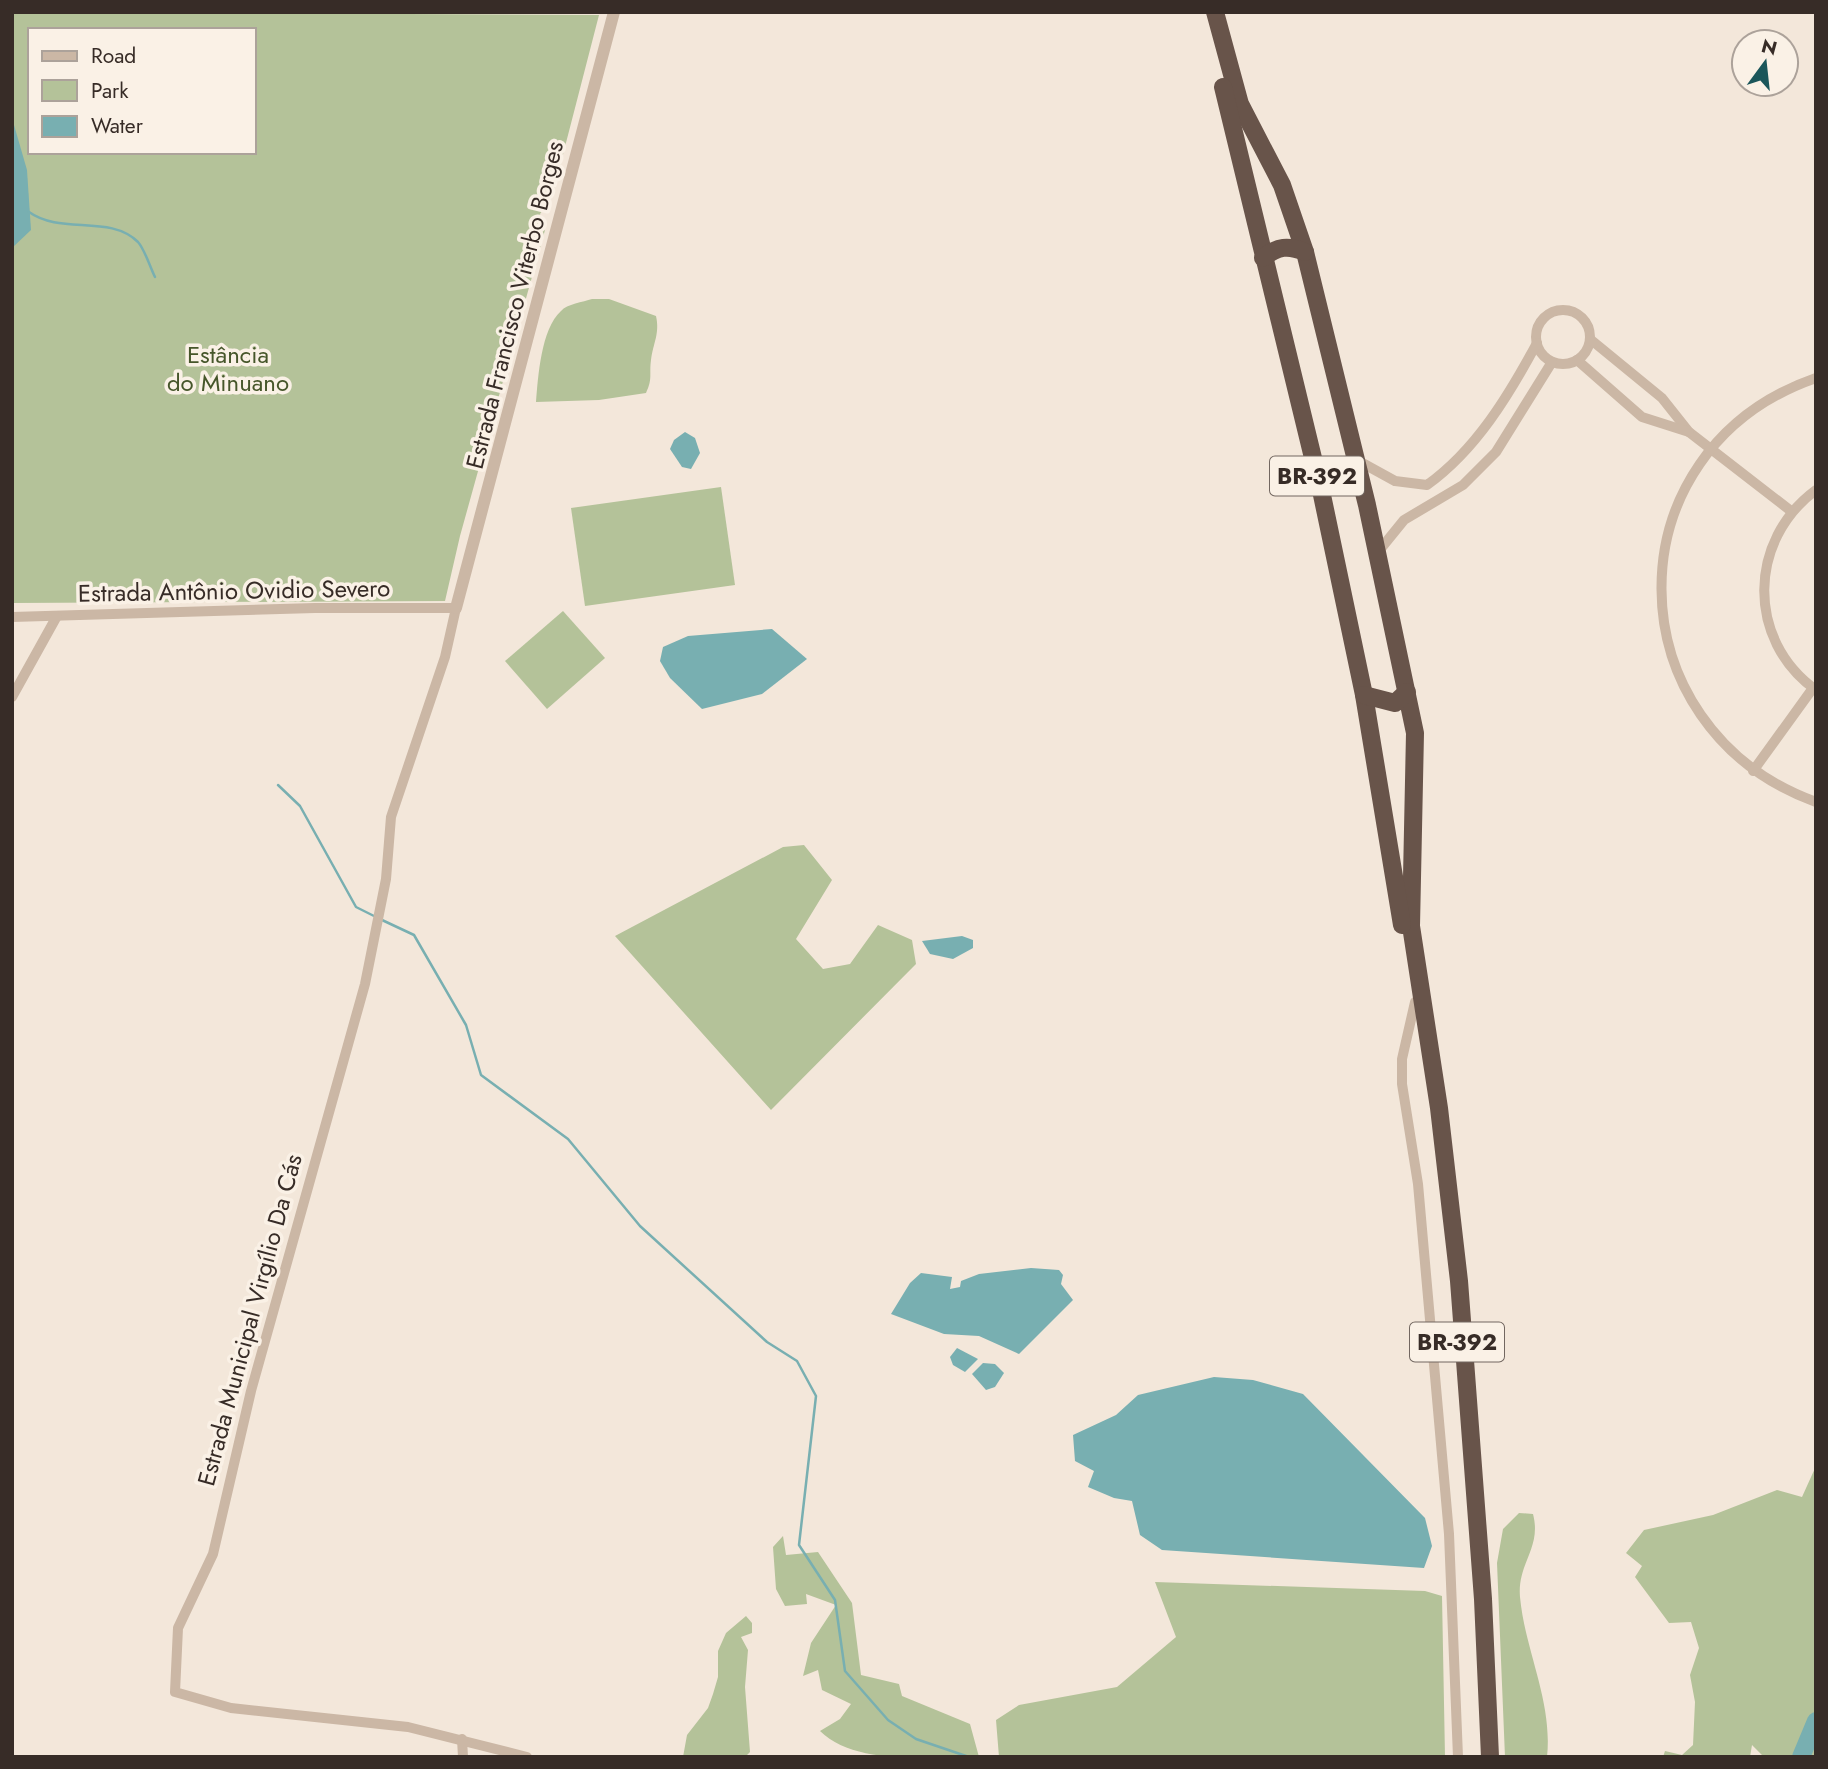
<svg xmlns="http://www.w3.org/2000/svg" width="1828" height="1769" font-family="Jost,sans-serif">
<rect width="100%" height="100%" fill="#f3e7da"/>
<!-- green -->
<g fill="#b4c299" fill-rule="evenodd">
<path d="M12 12 599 15 552 197 540 214 545 230 460 536 445 601 12 603ZM30 30H254V152H30Z"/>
<path d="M592 299H609L656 316C660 334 653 343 651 360 649 375 653 378 646 393L599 400 536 402C538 377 541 329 561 311 567 304 583 302 592 299Z"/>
<path d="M721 487 735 585 585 606 571 508Z"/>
<path d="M563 611 605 658 547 709 505 661Z"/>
<path d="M804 845 832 880 796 939 823 969 850 964 878 925 912 940 916 964 771 1110 615 936 783 847Z"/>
<path d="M1816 1466V1757H1764L1752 1745 1750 1757H1663L1665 1751 1682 1755 1693 1745 1695 1702 1690 1675 1699 1648 1691 1622 1669 1623 1635 1577 1642 1566 1626 1553 1644 1530 1713 1515 1777 1490 1802 1497Z"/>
<path d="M1519 1513 1533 1514C1542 1548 1517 1563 1520 1597 1525 1651 1553 1702 1547 1757H1505L1497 1563 1503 1529Z"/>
<path d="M783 1536 786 1555 818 1552 852 1603 861 1675 899 1684 902 1696 970 1724 979 1757C932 1757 855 1766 820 1731L840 1719 851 1704 822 1690 818 1670 803 1676 811 1643 836 1605 806 1594 807 1604 785 1606 776 1589 773 1547Z"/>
<path d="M1155 1582 1425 1591 1442 1596 1445 1757H999L996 1720 1019 1705 1117 1687 1176 1637Z"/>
<path d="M746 1616 752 1623V1633L741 1637 748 1650 745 1687 750 1752 745 1757H683L687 1735 708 1708 713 1694 718 1677V1651L726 1633Z"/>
</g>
<!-- water -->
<g fill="#78afb1">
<path d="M12 118 27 170 31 230 12 248Z"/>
<path d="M685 432 695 438 700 453 691 469 682 467 670 449 674 440Z"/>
<path d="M772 629 807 659 762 694 702 709 670 678 660 661 663 647 688 636Z"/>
<path d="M962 936 973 940V948L953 959 930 954 922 941Z"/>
<path d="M1031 1268 1059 1270 1063 1275 1061 1284 1073 1300 1019 1354 979 1336 944 1334 891 1314 910 1283 921 1273 952 1277 950 1289 960 1287 961 1281 979 1274Z"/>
<path d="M957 1348 978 1359 965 1372 953 1365 950 1357Z"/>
<path d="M983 1363 995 1364 1004 1373 995 1387 986 1390 972 1374Z"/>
<path d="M1214 1377 1253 1380 1303 1394 1425 1518 1432 1546 1424 1568 1162 1550 1140 1535 1132 1501 1114 1498 1088 1487 1094 1471 1075 1461 1073 1435 1116 1415 1138 1395Z"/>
</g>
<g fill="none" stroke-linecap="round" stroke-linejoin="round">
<!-- stream -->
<g stroke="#78afb1" stroke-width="2.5">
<path d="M29 212C61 235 110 214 138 242 145 250 150 267 155 277"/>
<path d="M278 785 300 806 356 907 376 917"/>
<path d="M382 920 414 935 466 1025 481 1075 568 1139 640 1226 767 1342 797 1361 816 1396 799 1545 835 1600 845 1671 888 1720 916 1739 969 1757"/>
</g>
<!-- river -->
<path stroke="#78afb1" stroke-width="18" d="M1801 1757 1816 1721"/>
<!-- minor -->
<g stroke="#cbb7a5" stroke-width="10">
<circle cx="1563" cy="337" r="27"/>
<path d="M1590 339 1662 398 1689 432 1791 511"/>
<path d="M1577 360 1642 417 1689 432"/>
<path d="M1816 378C1608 450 1612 728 1816 802"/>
<path d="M1355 459 1395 481 1427 485C1476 450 1509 395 1537 343"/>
<path d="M1816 490C1748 540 1746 640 1816 690"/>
<path d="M1378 552 1404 520 1463 485 1496 452 1552 362"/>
<path d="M12 617 315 608H456L445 657 391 817 386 879 365 984 251 1391 213 1554 178 1628 175 1692 231 1708 408 1727 527 1757"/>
<path d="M12 697 57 616"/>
<path d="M1753 771 1813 688"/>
<path d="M1415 1002 1402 1059V1084L1418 1184 1449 1534 1458 1757"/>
<path d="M462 1739 463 1757"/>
</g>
<!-- tertiary -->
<path stroke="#cbb7a5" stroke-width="12" d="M456 608 614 12"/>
<!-- trunk -->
<g stroke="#68544a" stroke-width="18">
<path d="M1215 12 1240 104 1282 185 1305 252 1367 505 1415 733 1411 926 1439 1108 1459 1281 1483 1599 1490 1757"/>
<path d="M1223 87 1322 495 1364 695 1402 925"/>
<path d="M1263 258C1278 246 1288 245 1305 252"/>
<path d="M1364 695 1395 703 1407 692"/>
</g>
</g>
<g text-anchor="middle" stroke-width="7" stroke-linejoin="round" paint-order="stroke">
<!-- shield labels -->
<g fill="#faf1e6" stroke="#726760" stroke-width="2">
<rect x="1270" y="456.5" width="94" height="39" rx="5"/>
<rect x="1410" y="1322.5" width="94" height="39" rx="5"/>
</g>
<g font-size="23" font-weight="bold" fill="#372c27">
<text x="1317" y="484">BR-392</text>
<text x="1457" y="1350">BR-392</text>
</g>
<!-- street labels -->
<g font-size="24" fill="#372c27" stroke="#faf1e6">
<text transform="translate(515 305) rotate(-76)" y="8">Estrada Francisco Viterbo Borges</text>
<text transform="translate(234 591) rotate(-1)" y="8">Estrada Antônio Ovidio Severo</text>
<text transform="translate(250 1320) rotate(-75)" y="8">Estrada Municipal Virgílio Da Cás</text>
</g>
<!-- park labels -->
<g font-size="24" fill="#46562a" stroke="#faf1e6">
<text x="228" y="363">Estância<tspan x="228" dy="28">do Minuano</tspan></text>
</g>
</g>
<!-- border -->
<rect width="1828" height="1769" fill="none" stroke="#372c27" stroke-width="28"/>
<!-- legend -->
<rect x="28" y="28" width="228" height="126" fill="#faf1e6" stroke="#aca29a" stroke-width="2"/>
<rect x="42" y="51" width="35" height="10" fill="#cbb7a5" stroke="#aca29a" stroke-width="2"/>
<text x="91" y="63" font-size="21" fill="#372c27">Road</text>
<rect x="42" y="80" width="35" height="21" fill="#b4c299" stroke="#aca29a" stroke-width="2"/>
<text x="91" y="98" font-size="21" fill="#372c27">Park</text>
<rect x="42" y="116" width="35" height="21" fill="#78afb1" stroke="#aca29a" stroke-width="2"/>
<text x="91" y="133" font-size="21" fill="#372c27">Water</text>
<!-- north arrow -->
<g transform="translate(1765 63) rotate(15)"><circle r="33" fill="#faf1e6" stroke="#aca29a" stroke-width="2"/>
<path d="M0-5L12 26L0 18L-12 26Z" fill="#1b565a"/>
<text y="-10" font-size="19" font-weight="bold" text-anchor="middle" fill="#372c27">N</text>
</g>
</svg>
